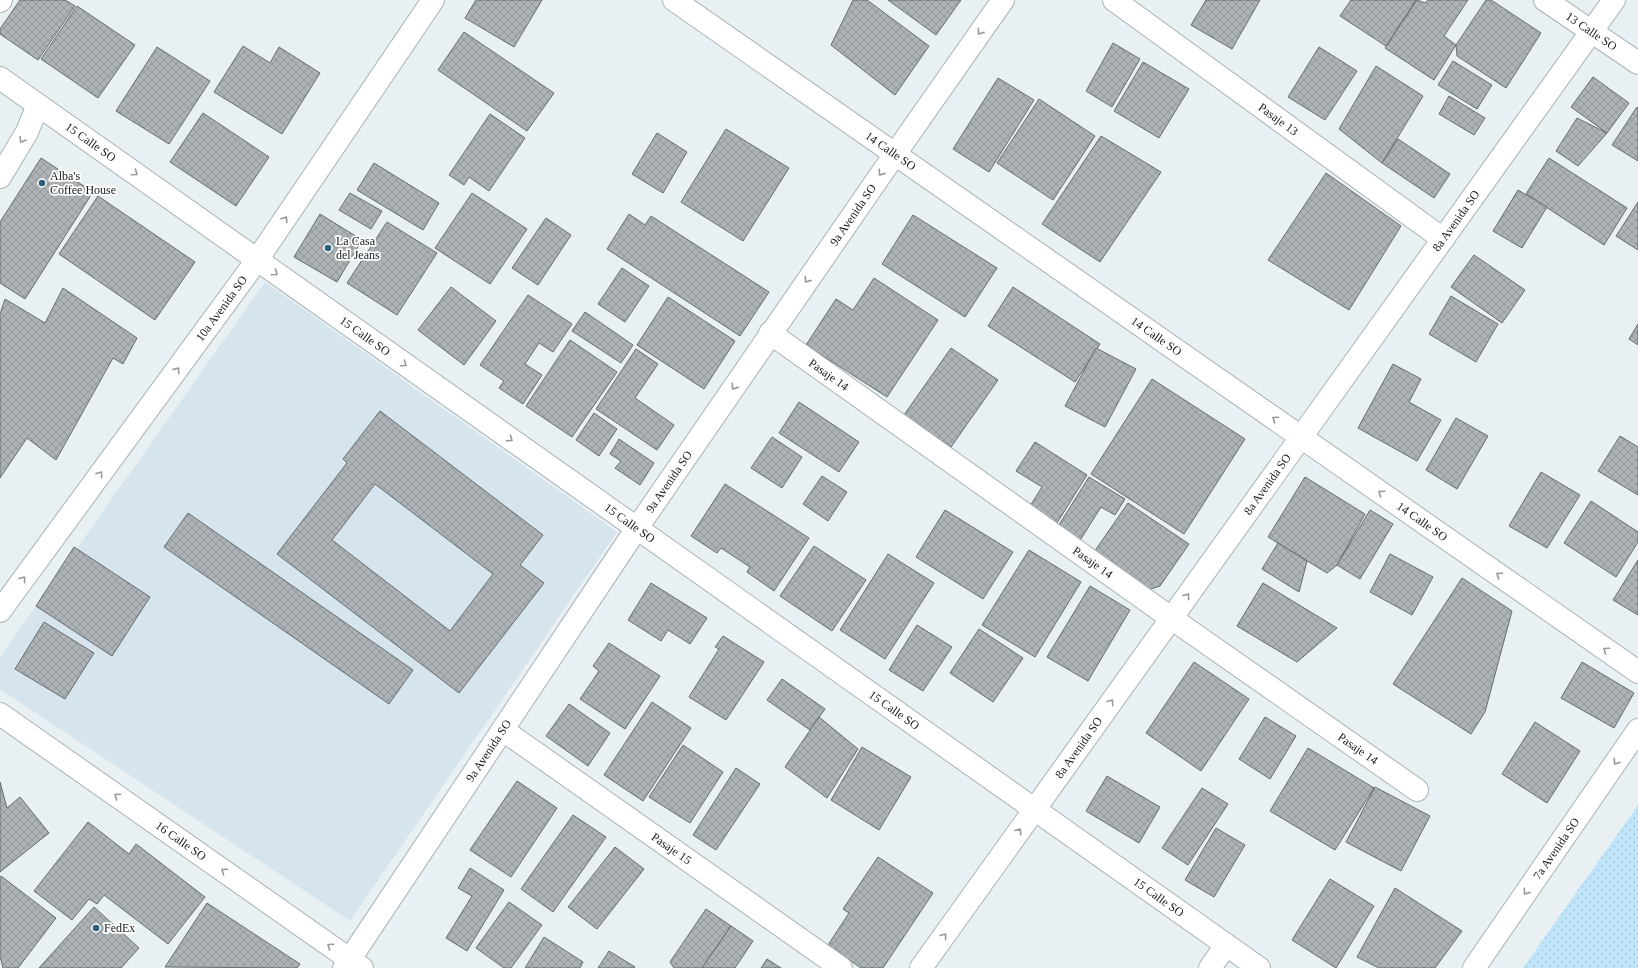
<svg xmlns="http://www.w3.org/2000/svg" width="1638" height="968" font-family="Georgia,serif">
<defs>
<pattern id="park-dots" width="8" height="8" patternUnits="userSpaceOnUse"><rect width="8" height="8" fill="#c0e5fb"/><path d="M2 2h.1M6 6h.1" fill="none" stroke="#a4c4d7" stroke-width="1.8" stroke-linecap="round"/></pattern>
<pattern id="building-cross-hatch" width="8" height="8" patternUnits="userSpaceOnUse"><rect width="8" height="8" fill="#acb2b6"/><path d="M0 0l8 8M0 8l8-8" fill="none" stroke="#93989c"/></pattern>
</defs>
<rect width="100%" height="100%" fill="#e9f0f4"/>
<!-- built -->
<path fill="#d6e4ed" d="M265 282 617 532 350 921 0 689V657Z"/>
<!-- park -->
<path fill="url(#park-dots)" d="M1638 805V968H1523Z"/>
<!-- building -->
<g fill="url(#building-cross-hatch)" stroke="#666c6f" fill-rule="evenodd">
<path d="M20 0H65L75 6 38 60 0 34V29Z"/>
<path d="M476 0H542L514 47 465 18Z"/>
<path d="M853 0H867L929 46 895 95 831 45Z"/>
<path d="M888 0H961L936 35Z"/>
<path d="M1206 0H1260L1232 49 1191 25Z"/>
<path d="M1351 0H1416L1386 46 1340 16Z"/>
<path d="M1417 0 1425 3 1428 0H1468L1444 36 1456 45 1434 80 1385 48Z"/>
<path d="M1486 0H1491L1541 33 1506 88 1457 56 1456 45Z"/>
<path d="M77 6 135 45 98 98 41 59Z"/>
<path d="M464 32 554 93 527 131 438 70Z"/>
<path d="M1113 43 1140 59 1112 107 1086 91Z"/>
<path d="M243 46 270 63 279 47 320 73 282 134 214 92Z"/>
<path d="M157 47 210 81 169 144 116 111Z"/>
<path d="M1319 47 1357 71 1325 120 1288 97Z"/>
<path d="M1453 61 1492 85 1477 109 1438 85Z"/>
<path d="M1143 62 1189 89 1159 138 1114 111Z"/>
<path d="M1376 66 1423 96 1382 163 1339 129Z"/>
<path d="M1593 77 1629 103 1607 133 1571 107Z"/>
<path d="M998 78 1034 100 989 172 953 149Z"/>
<path d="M1449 96 1485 118 1474 135 1439 114Z"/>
<path d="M1039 99 1095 136 1053 200 997 163Z"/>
<path d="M1637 107 1638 108V161L1612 145Z"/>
<path d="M203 113 269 157 236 206 170 162Z"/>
<path d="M490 114 525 138 489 191 469 177 464 185 449 175Z"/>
<path d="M1577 118 1607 133 1578 166 1556 151Z"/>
<path d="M726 129 789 168 743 241 681 202Z"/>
<path d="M657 133 687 152 663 193 632 174Z"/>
<path d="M1101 136 1161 172 1100 262 1042 224Z"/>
<path d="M1398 139 1450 174 1434 198 1382 163Z"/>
<path d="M41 158 93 192 25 299 0 283V222Z"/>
<path d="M1549 158 1627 208 1604 245 1526 194Z"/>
<path d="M374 163 439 203 423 230 357 190Z"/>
<path d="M1326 173 1401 226 1349 310 1268 260Z"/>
<path d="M1518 190 1547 207 1522 248 1493 231Z"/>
<path d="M350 193 382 211 371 229 339 210Z"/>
<path d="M472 193 527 229 490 284 435 248Z"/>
<path d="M98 196 195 262 155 320 59 254Z"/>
<path d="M1638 202V250L1616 236Z"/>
<path d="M320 214 362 240 337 282 294 257Z"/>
<path d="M629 214 645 225 651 216 769 292 740 336 607 249Z"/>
<path d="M913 215 997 268 965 317 882 264Z"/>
<path d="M546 218 571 235 538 285 512 268Z"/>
<path d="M387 222 437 253 397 315 347 283Z"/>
<path d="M1474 255 1525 290 1502 323 1451 287Z"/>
<path d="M622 268 649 286 625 322 598 304Z"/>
<path d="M874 278 938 320 887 397 806 345 836 299 853 310Z"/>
<path d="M451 287 496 321 464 365 418 330Z"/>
<path d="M1013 287 1100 344 1075 382 988 326Z"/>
<path d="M63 288 137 338 123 364 113 358 56 460 27 438 0 478V314L5 299 45 323Z"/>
<path d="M528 295 572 324 553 352 539 343 525 364 542 375 523 404 499 388 504 381 480 365Z"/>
<path d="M1451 296 1498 324 1476 362 1429 334Z"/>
<path d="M668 297 735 341 704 389 637 345Z"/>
<path d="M585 312 633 345 621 363 572 331Z"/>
<path d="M1638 324V345L1629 339Z"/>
<path d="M570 340 617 372 572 437 526 406Z"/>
<path d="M951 348 998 380 951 447 904 415Z"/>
<path d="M1096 348 1136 369 1105 427 1065 406Z"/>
<path d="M636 349 658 364 635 398 674 425 657 450 596 409Z"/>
<path d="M1393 364 1421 379 1409 402 1441 420 1417 461 1358 428Z"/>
<path d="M1152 379 1245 439 1184 534 1091 474Z"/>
<path d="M799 402 859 442 839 472 779 433Z"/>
<path d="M380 411 543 535 520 565 544 583 459 693 277 554 347 463 343 459ZM375 484 493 574 450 631 332 540Z"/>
<path d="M594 413 617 429 599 456 576 440Z"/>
<path d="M1456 418 1488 436 1457 489 1426 470Z"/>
<path d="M1620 436 1638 447V495L1598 471Z"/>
<path d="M772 437 802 457 782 488 751 468Z"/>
<path d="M619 439 654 463 640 485 615 468 621 461 610 454Z"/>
<path d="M1035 442 1087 475 1057 523 1030 506 1042 487 1016 471Z"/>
<path d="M1541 472 1580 495 1547 548 1509 526Z"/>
<path d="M822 476 847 492 828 521 803 504Z"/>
<path d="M1089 477 1125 499 1115 515 1101 507 1079 542 1057 528Z"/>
<path d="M1305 477 1365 514 1337 565 1327 573 1268 537Z"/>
<path d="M725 484 809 538 774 591 747 572 750 567 721 548 717 553 691 536Z"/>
<path d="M1591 501 1638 532V542L1616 577 1564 543Z"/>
<path d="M1128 503 1189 544 1160 586 1145 591 1092 555Z"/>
<path d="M945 510 1013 552 983 599 916 557Z"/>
<path d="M1370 510 1393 524 1360 579 1337 565Z"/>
<path d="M188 513 413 670 389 704 164 547Z"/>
<path d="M1278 543 1307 561 1299 592 1262 569Z"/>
<path d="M814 546 866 580 832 631 780 596Z"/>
<path d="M74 547 150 597 112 656 36 606Z"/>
<path d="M1029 550 1081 582 1035 657 982 625Z"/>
<path d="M888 554 934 583 885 659 840 630Z"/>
<path d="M1390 554 1433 577 1412 615 1370 592Z"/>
<path d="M1638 560V615L1613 600Z"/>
<path d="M1462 578 1512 611 1485 712 1471 734 1393 684Z"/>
<path d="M651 583 707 618 690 644 668 630 661 641 628 620Z"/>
<path d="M1263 583 1337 628 1297 662 1237 626Z"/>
<path d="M1090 586 1130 610 1088 681 1047 657Z"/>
<path d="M44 622 94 653 65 699 15 669Z"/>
<path d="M917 625 952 647 923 691 889 670Z"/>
<path d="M979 629 1023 658 993 702 950 673Z"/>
<path d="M723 636 764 662 726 720 689 697 719 649 715 647Z"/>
<path d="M609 643 660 676 625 729 580 699 599 671 593 666Z"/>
<path d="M1194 662 1249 699 1201 771 1146 733Z"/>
<path d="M1582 662 1634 693 1614 728 1561 698Z"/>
<path d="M782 679 825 709 810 730 767 700Z"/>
<path d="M652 702 691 728 643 801 604 775Z"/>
<path d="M569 704 610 733 588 766 546 736Z"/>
<path d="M819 717 858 749 827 798 785 767Z"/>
<path d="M1265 717 1296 736 1270 779 1239 759Z"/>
<path d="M1535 722 1580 751 1547 803 1502 774Z"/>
<path d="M683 745 723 772 690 823 649 797Z"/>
<path d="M862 747 911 777 879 830 831 800Z"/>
<path d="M1308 748 1374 788 1335 850 1270 811Z"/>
<path d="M736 768 760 784 716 850 693 835Z"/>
<path d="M1107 776 1160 807 1139 843 1086 811Z"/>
<path d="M517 781 557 808 511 877 470 850Z"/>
<path d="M0 782 7 808 20 797 49 833 0 872Z"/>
<path d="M1375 787 1430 816 1401 871 1346 842Z"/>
<path d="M1202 788 1228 804 1188 865 1162 848Z"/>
<path d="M573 815 606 837 553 912 521 889Z"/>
<path d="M88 822 129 854 136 844 205 897 168 944 104 895 97 904 89 899 72 920 34 891Z"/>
<path d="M1216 828 1245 845 1214 897 1185 880Z"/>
<path d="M615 847 644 869 597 929 568 907Z"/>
<path d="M878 857 933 893 883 968H861L828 945 849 913 843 909Z"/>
<path d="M470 868 504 890 467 951 446 938 472 896 458 888Z"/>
<path d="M1 876 56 918 18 968H3L0 956V878Z"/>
<path d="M1330 879 1374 906 1336 968 1292 940Z"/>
<path d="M1395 888 1462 931 1435 968H1379L1357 957Z"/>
<path d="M509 902 542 925 511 968H504L476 948Z"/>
<path d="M207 903 300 964 297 968 165 967Z"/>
<path d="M94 907 139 948 121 968H39Z"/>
<path d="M706 909 731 926 702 968H674L670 962Z"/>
<path d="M731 926 753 941 735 968H702Z"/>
<path d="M544 937 583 962 580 968H525Z"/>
<path d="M609 951 635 967 634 968H598Z"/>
<path d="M767 959 781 968H761Z"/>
</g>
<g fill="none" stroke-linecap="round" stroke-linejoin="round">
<!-- minor casing -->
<g stroke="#aab1b5" stroke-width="24">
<g id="minor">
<path id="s1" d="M674 0 1638 672"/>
<path id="s2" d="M1114 0 1443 239"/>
<path id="s3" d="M1545 0 1638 63"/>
<path d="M0 1 1 0"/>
<path id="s4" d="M0 78 1259 968"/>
<path d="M0 177 27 132 38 105"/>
<path id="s5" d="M770 333 1171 618 1417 790"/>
<path id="s6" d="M0 611 257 260 433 0"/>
<path id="s7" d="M0 714 362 968"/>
<path id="s8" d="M503 730 841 968"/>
<path id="s9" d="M344 968 637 528 895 154 1003 0"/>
<path id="s10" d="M921 968 1614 0"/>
<path d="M1210 968 1226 945"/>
<path id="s11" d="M1474 968 1638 730"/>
</g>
</g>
<!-- minor -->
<use href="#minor" stroke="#fff" stroke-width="22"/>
</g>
<!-- one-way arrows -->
<defs><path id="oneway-chevron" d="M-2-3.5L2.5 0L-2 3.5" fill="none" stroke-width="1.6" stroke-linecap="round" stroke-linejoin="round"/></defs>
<g stroke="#979898">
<use href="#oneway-chevron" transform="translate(980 32) rotate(125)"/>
<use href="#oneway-chevron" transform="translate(22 140) rotate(121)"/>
<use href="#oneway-chevron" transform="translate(135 173) rotate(35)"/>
<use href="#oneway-chevron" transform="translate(881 173) rotate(125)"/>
<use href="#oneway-chevron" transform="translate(285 219) rotate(-56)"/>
<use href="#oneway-chevron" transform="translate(275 273) rotate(35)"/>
<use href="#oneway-chevron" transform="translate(807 280) rotate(125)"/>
<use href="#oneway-chevron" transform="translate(404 364) rotate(35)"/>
<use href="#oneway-chevron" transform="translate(177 370) rotate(-54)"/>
<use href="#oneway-chevron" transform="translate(734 387) rotate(125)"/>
<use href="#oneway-chevron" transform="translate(1275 419) rotate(-145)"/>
<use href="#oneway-chevron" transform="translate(510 439) rotate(35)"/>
<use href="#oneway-chevron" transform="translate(100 474) rotate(-54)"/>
<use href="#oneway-chevron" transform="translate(1381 493) rotate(-145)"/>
<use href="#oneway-chevron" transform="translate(1499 575) rotate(-145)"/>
<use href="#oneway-chevron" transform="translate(23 579) rotate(-54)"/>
<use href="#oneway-chevron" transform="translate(1187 596) rotate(-54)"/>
<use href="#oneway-chevron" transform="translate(1606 650) rotate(-145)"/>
<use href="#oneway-chevron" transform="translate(1111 702) rotate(-54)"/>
<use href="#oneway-chevron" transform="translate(1616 762) rotate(125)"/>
<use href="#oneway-chevron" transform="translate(117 796) rotate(-145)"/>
<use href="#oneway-chevron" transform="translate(1019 831) rotate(-54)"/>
<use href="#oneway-chevron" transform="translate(224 871) rotate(-145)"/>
<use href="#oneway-chevron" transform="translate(1526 892) rotate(125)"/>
<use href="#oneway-chevron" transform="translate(944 936) rotate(-54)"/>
<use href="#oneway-chevron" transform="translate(330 946) rotate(-145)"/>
</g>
<!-- markers -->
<g fill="#2b5f7c" stroke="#fff" stroke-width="1.5">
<circle cx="42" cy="183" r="4"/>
<circle cx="328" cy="248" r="4"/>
<circle cx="96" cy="928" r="4"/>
</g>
<g text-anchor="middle" stroke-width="3.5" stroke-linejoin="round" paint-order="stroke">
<!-- street labels -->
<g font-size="12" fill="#171a1b" stroke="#fff">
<text dy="4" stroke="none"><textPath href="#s3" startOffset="56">13 Calle SO</textPath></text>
<text dy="4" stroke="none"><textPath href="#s2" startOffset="203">Pasaje 13</textPath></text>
<text dy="4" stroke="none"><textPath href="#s4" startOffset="111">15 Calle SO</textPath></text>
<text dy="4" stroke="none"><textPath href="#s1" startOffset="264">14 Calle SO</textPath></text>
<text dy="4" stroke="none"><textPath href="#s9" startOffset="909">9a Avenida SO</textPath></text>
<text dy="4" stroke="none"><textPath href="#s10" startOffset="919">8a Avenida SO</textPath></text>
<text dy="4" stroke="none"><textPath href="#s6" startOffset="375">10a Avenida SO</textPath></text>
<text dy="4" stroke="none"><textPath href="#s4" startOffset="447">15 Calle SO</textPath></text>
<text dy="4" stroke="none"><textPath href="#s1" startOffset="588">14 Calle SO</textPath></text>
<text dy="4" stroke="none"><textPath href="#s5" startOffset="72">Pasaje 14</textPath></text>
<text dy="4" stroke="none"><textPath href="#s9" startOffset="585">9a Avenida SO</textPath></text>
<text dy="4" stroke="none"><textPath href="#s10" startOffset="595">8a Avenida SO</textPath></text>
<text dy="4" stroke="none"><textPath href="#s1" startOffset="912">14 Calle SO</textPath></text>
<text dy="4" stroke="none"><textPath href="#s4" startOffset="771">15 Calle SO</textPath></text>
<text dy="4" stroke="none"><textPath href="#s5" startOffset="396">Pasaje 14</textPath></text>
<text dy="4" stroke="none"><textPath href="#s4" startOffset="1095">15 Calle SO</textPath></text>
<text dy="4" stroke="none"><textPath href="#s10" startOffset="271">8a Avenida SO</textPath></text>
<text dy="4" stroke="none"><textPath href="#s5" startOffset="720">Pasaje 14</textPath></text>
<text dy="4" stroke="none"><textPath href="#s9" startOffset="261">9a Avenida SO</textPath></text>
<text dy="4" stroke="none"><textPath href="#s7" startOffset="221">16 Calle SO</textPath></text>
<text dy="4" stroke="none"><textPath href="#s8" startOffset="206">Pasaje 15</textPath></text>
<text dy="4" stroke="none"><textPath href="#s11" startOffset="145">7a Avenida SO</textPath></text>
<text dy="4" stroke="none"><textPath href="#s4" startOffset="1419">15 Calle SO</textPath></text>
</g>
<!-- poi labels -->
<g font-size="12" fill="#171a1b" stroke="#fff" text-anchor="start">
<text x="50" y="180">Alba's<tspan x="50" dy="14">Coffee House</tspan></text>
<text x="336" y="245">La Casa<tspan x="336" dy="14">del Jeans</tspan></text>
<text x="104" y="932">FedEx</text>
</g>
</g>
</svg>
